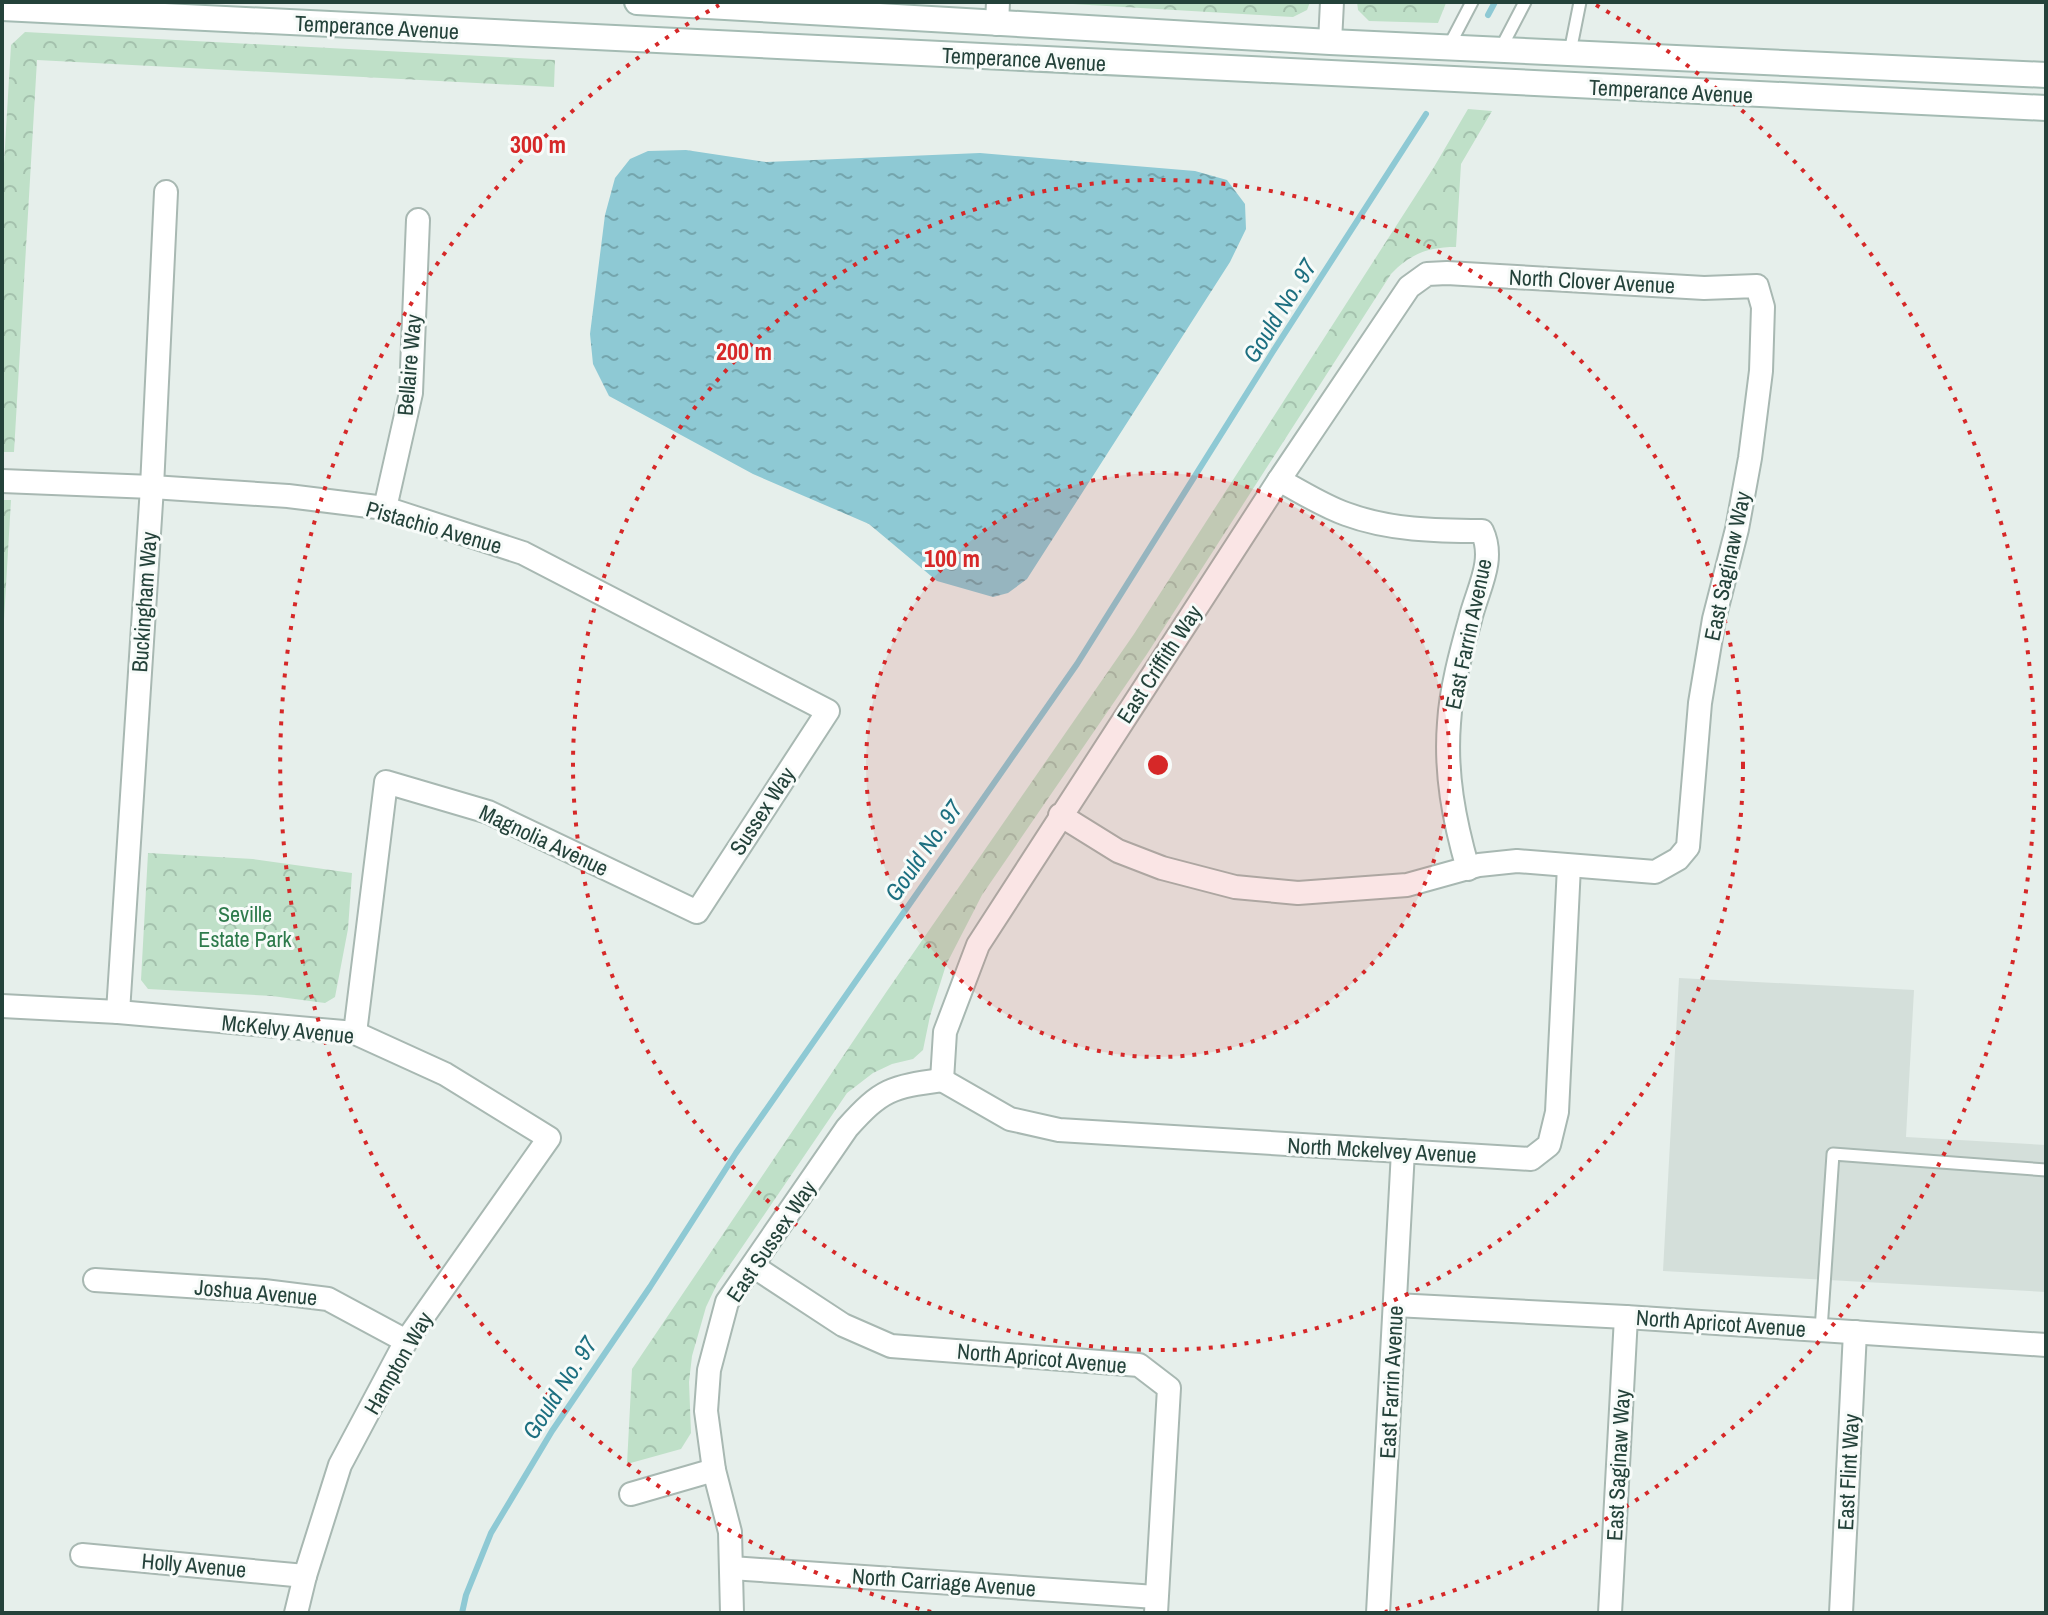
<svg xmlns="http://www.w3.org/2000/svg" width="2048" height="1615" font-family="'Archivo Narrow',sans-serif">
<defs>
<pattern id="park-crowns" width="20" height="18" patternUnits="userSpaceOnUse" patternTransform="scale(2)"><rect width="20" height="18" fill="#bfe0c8"/><path d="M2 6a3 3 0 1 1 6 0M12 15a3 3 0 1 1 6 0" fill="none" stroke="#a4c1ad"/></pattern>
<pattern id="water-ripples" width="26" height="14" patternUnits="userSpaceOnUse" patternTransform="scale(2)"><rect width="26" height="14" fill="#8ec9d4"/><path d="M2 4q2-2 4 0t4 0M15 11q2-2 4 0t4 0" fill="none" stroke="#74a5ad"/></pattern>
</defs>
<rect width="100%" height="100%" fill="#e6efeb"/>
<!-- built -->
<path fill="#d4dfda" d="M1679 978 1914 990 1906 1137 2046 1145V1292L1663 1271Z"/>
<!-- park -->
<g fill="url(#park-crowns)">
<path d="M1039 2H1310L1307 10 1293 17Z"/>
<path d="M1357 2H1436L1446 3 1438 23 1369 21 1358 10Z"/>
<path d="M25 32 555 60 554 87 37 60 14 452H2V197L11 45Z"/>
<path d="M1468 109 1492 111 1461 164 1456 247C1428 247 1410 254 1391 274L1147 654 982 895 946 965 930 1016 923 1050 913 1059 892 1064 873 1073 847 1093 717 1284 706 1307 692 1356 689 1382 691 1433 681 1449 627 1464 632 1369 887 991 1134 634 1434 167Z"/>
<path d="M2 500H11L2 654Z"/>
<path d="M148 853 253 859 352 873 348 929 335 997 325 1003 272 996 148 989 141 980Z"/>
</g>
<!-- water -->
<path fill="url(#water-ripples)" d="M686 150 766 162 980 153 1195 171 1227 180 1245 204 1246 229 1230 262 1027 579 1008 593 993 597 937 581 869 524 753 474 609 396 593 364 590 334 605 215 615 178 630 159 648 151Z"/>
<g fill="none" stroke-linecap="round" stroke-linejoin="round">
<!-- stream -->
<g stroke="#8ec9d4" stroke-width="6">
<path d="M1488 15 1495 2"/>
<path d="M462 1613 466 1595 491 1533 552 1431 650 1287 736 1153 1077 664 1272 353 1426 114"/>
</g>
<!-- service casing -->
<g stroke="#a8b8b2" stroke-width="15">
<g id="service">
<path d="M1449 46 1472 2"/>
<path d="M1501 48 1525 2"/>
<path d="M1570 52 1580 2"/>
<path d="M1821 1330 1833 1154 2046 1170"/>
</g>
</g>
<!-- minor casing -->
<g stroke="#a8b8b2" stroke-width="26">
<g id="minor">
<path d="M997 24 998 2"/>
<path d="M1330 42 1332 2"/>
<path d="M1279 480C1300 491 1323 506 1346 514 1389 530 1436 531 1482 531 1496 561 1477 590 1470 620 1461 652 1451 689 1449 723 1445 773 1454 820 1468 869"/>
<path d="M2 481 152 487 288 496 385 508 523 553 828 711 697 912 488 812 386 782 355 1033"/>
<path d="M385 508 411 393 418 220"/>
<path d="M2 1006 118 1012 355 1033 445 1074 549 1138 406 1341 340 1465 305 1576 296 1613"/>
<path d="M118 1012 152 487 166 192"/>
<path d="M942 1080 945 1032 978 945 1279 480 1409 287 1427 274 1447 273 1704 288 1757 286 1763 307 1761 371 1750 458 1737 529 1714 619 1700 703 1688 847 1678 859 1655 872 1517 861 1479 865 1407 885 1298 893 1235 887 1162 868 1118 851 1060 815"/>
<path d="M942 1080 1010 1119 1059 1130 1531 1159 1549 1145 1557 1112 1569 866"/>
<path d="M753 1266 843 1325 891 1346 1139 1365 1169 1388 1156 1613"/>
<path d="M95 1280 264 1291 328 1299 406 1341"/>
<path d="M1395 1305 1626 1317 2046 1345"/>
<path d="M631 1494 714 1470"/>
<path d="M82 1555 305 1576"/>
<path d="M731 1568 1156 1597"/>
<path d="M732 1613 730 1532 714 1470 706 1411 709 1370 727 1302 847 1128C882 1089 891 1087 942 1080"/>
<path d="M1378 1613 1403 1151"/>
<path d="M1610 1613 1626 1317"/>
<path d="M1841 1613 1855 1332"/>
</g>
</g>
<!-- secondary casing -->
<g stroke="#a4bbb3" stroke-width="28">
<g id="secondary">
<path d="M637 2 1330 42 2046 75"/>
<path d="M2 8 2046 108"/>
</g>
</g>
<!-- service -->
<use href="#service" stroke="#fff" stroke-width="11"/>
<!-- minor -->
<use href="#minor" stroke="#fff" stroke-width="22"/>
<!-- secondary -->
<use href="#secondary" stroke="#fff" stroke-width="24"/>
</g>
<!-- distance rings -->
<circle cx="1158" cy="765" r="292" fill="#d62828" fill-opacity=".12"/>
<g fill="none" stroke="#d62828" stroke-width="4" stroke-dasharray="4 8">
<circle cx="1158" cy="765" r="292"/>
<circle cx="1158" cy="765" r="585"/>
<path d="M931 1612A877 877 0 0 1 719 5M1596 5A877 877 0 0 1 1385 1612"/>
</g>
<g text-anchor="middle" stroke-width="6" stroke-linejoin="round" paint-order="stroke">
<!-- street labels -->
<g font-size="22" fill="#24423a" stroke="#f7fbf9">
<text transform="translate(377 27) rotate(3)" y="8">Temperance Avenue</text>
<text transform="translate(1024 59) rotate(3)" y="8">Temperance Avenue</text>
<text transform="translate(1671 91) rotate(3)" y="8">Temperance Avenue</text>
<text transform="translate(1592 281) rotate(3)" y="8">North Clover Avenue</text>
<text transform="translate(409 365) rotate(-85)" y="8">Bellaire Way</text>
<text transform="translate(434 527) rotate(16)" y="8">Pistachio Avenue</text>
<text transform="translate(1727 566) rotate(-78)" y="8">East Saginaw Way</text>
<text transform="translate(144 602) rotate(-86)" y="8">Buckingham Way</text>
<text transform="translate(1468 634) rotate(-78)" y="8">East Farrin Avenue</text>
<text transform="translate(1159 664) rotate(-57)" y="8">East Criffith Way</text>
<text transform="translate(762 811) rotate(-57)" y="8">Sussex Way</text>
<text transform="translate(544 840) rotate(25)" y="8">Magnolia Avenue</text>
<text transform="translate(288 1029) rotate(6)" y="8">McKelvy Avenue</text>
<text transform="translate(1382 1150) rotate(3)" y="8">North Mckelvey Avenue</text>
<text transform="translate(771 1241) rotate(-56)" y="8">East Sussex Way</text>
<text transform="translate(256 1292) rotate(5)" y="8">Joshua Avenue</text>
<text transform="translate(1721 1323) rotate(4)" y="8">North Apricot Avenue</text>
<text transform="translate(1042 1358) rotate(5)" y="8">North Apricot Avenue</text>
<text transform="translate(398 1363) rotate(-60)" y="8">Hampton Way</text>
<text transform="translate(1391 1382) rotate(-87)" y="8">East Farrin Avenue</text>
<text transform="translate(1618 1465) rotate(-87)" y="8">East Saginaw Way</text>
<text transform="translate(1848 1472) rotate(-87)" y="8">East Flint Way</text>
<text transform="translate(194 1565) rotate(5)" y="8">Holly Avenue</text>
<text transform="translate(944 1582) rotate(4)" y="8">North Carriage Avenue</text>
</g>
<!-- park labels -->
<g font-size="22" fill="#2d7a4b" stroke="#f7fbf9">
<text x="245" y="922">Seville<tspan x="245" dy="25">Estate Park</tspan></text>
</g>
<!-- water labels -->
<g font-size="24" font-style="italic" fill="#1c6f80" stroke="#f7fbf9">
<text transform="translate(1280 311) rotate(-58)" y="8">Gould No. 97</text>
<text transform="translate(924 851) rotate(-55)" y="8">Gould No. 97</text>
<text transform="translate(560 1388) rotate(-57)" y="8">Gould No. 97</text>
</g>
</g>
<circle cx="1158" cy="765" r="12" fill="#d62828" stroke="#f7fbf9" stroke-width="4"/>
<g font-size="24" text-anchor="middle" font-weight="bold" fill="#d62828" stroke="#f7fbf9" stroke-width="6" stroke-linejoin="round" paint-order="stroke">
<text x="538" y="153">300 m</text>
<text x="744" y="360">200 m</text>
<text x="952" y="567">100 m</text>
</g>
<!-- border -->
<rect width="2048" height="1615" fill="none" stroke="#24423a" stroke-width="8"/>
</svg>
